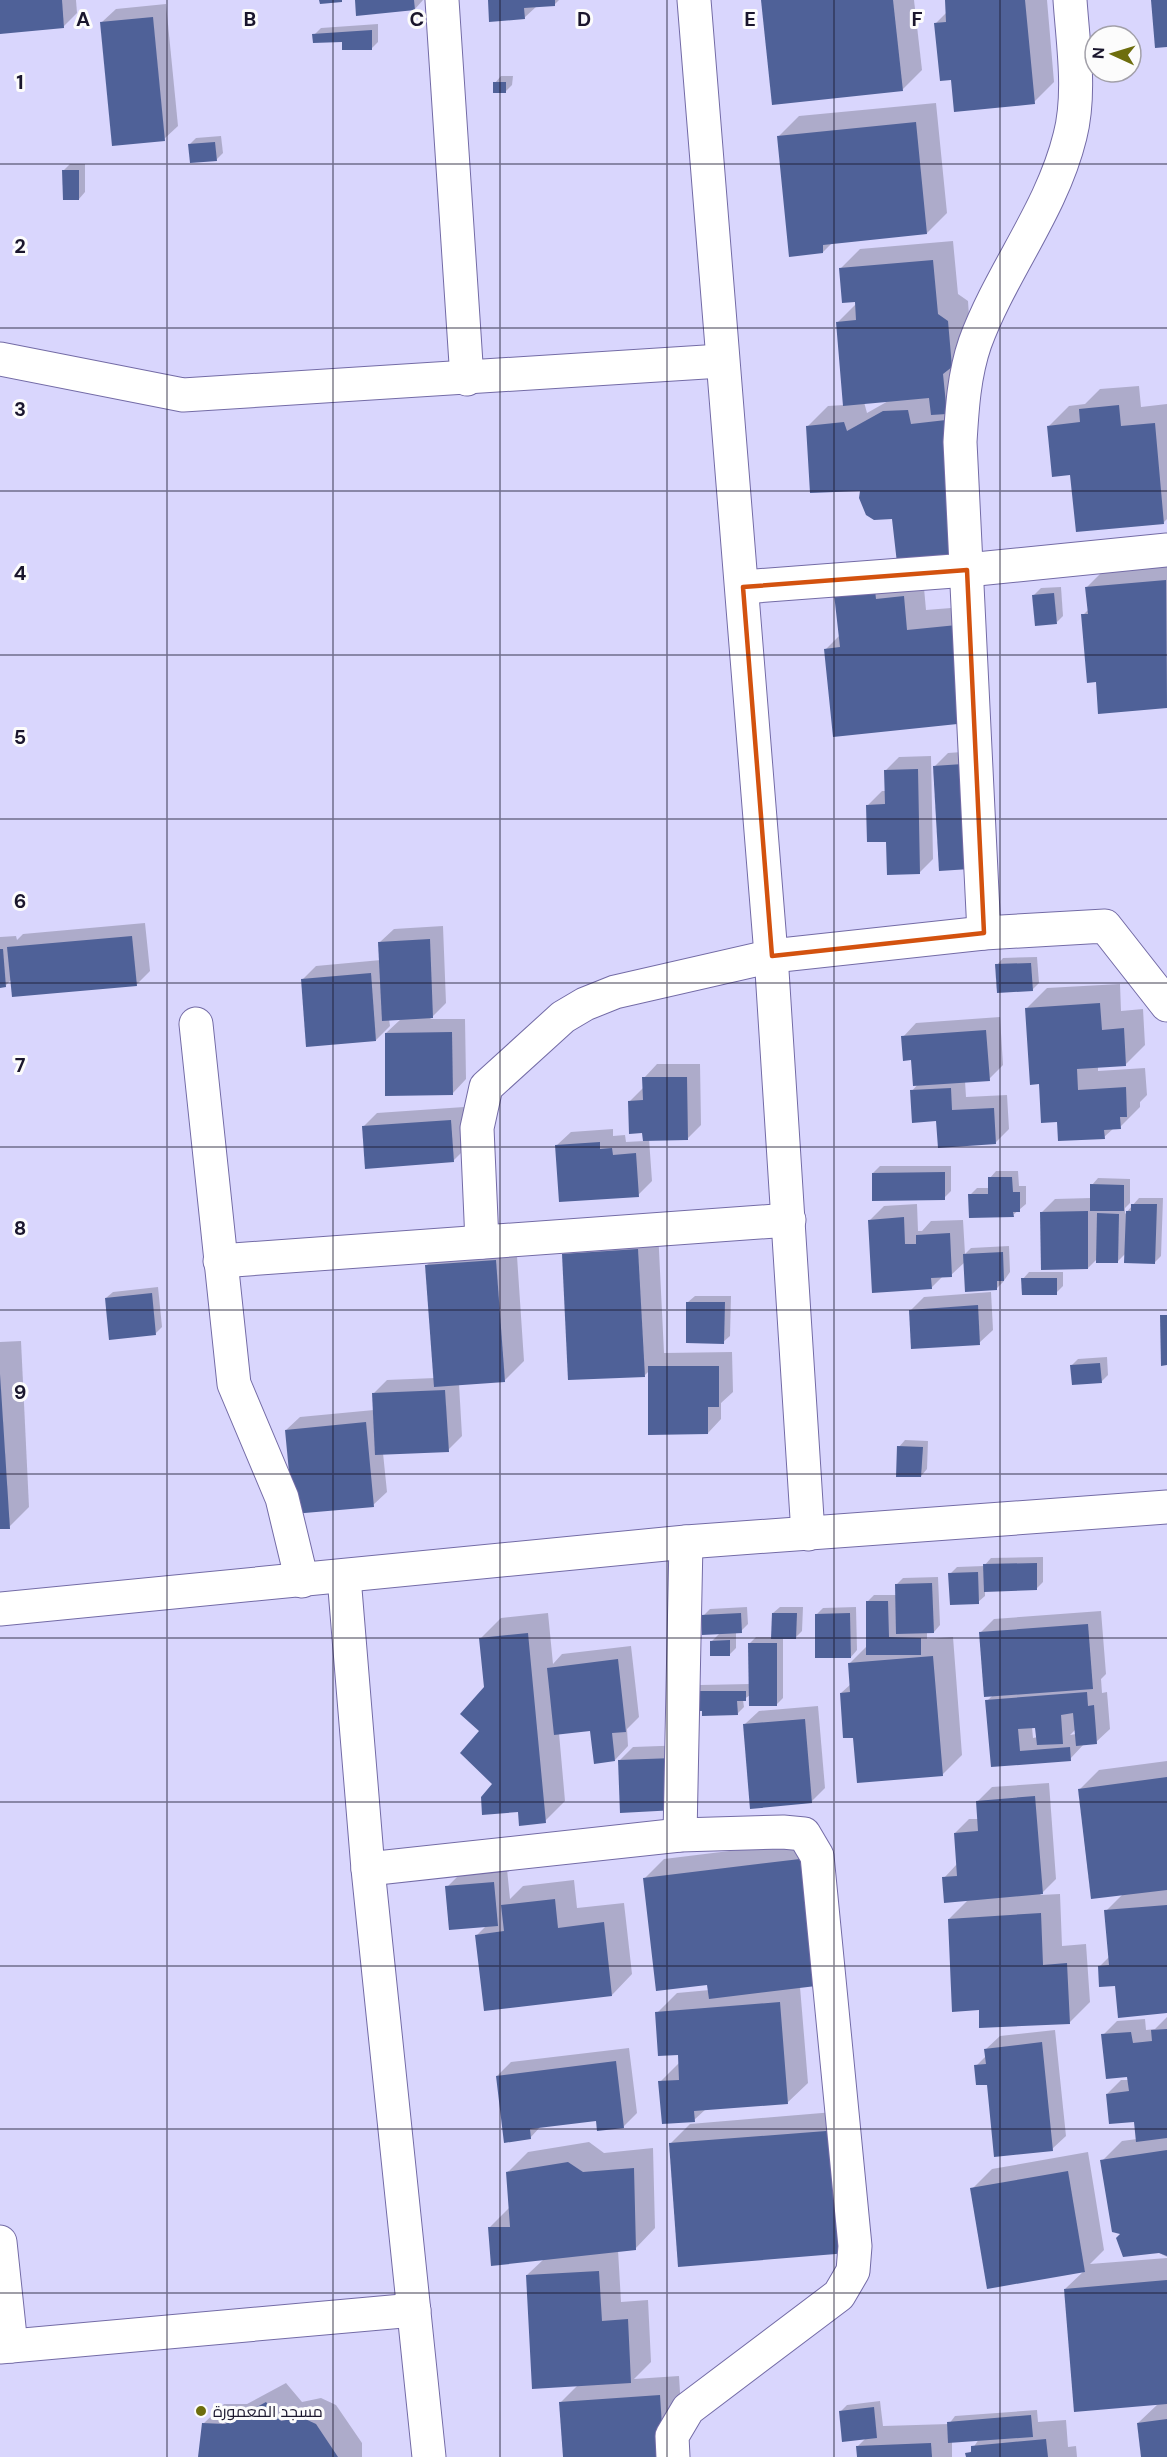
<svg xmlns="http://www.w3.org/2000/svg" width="1167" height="2457" font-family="'DM Sans',Cairo,sans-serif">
<rect width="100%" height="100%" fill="#d9d6fd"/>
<!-- shadow -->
<g fill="#0003" fill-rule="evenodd">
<path d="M0 0H76L77 13 63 27 0 32Z"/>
<path d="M357 0H423L415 9Z"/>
<path d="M489 0H559L554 5 537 6 524 18Z"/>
<path d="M762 0H914L922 70 902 90Z"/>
<path d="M946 0H1047L1054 82 1034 102 935 24 947 12Z"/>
<path d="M166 4 178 126 164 139 102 22 116 9Z"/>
<path d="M378 24V42L372 48 314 35 321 28Z"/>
<path d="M501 76H513L512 85 506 91 495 83Z"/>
<path d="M936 103 947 213 927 233 833 242 823 252 779 136 799 116Z"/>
<path d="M221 136 223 153 216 160 190 144 196 138Z"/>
<path d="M70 164H85V192L79 199 63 171Z"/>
<path d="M953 241 958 294 968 301 971 346 966 392 893 517 862 489 808 426 828 406 844 405 837 323 856 304 840 269 860 249ZM890 400 867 413 864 402Z"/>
<path d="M1139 386 1141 407 1167 404V519L1163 523 1072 474 1049 426 1069 406 1085 404 1100 389Z"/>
<path d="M1167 562V706L1100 712 1097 680 1083 615 1089 609 1087 587 1107 567Z"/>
<path d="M923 577 926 610 976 606 834 735 826 649 840 635 835 586Z"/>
<path d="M1061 587 1063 616 1057 622 1034 595 1041 588Z"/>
<path d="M976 751 983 854 934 767 948 753Z"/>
<path d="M931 756 933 859 919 873 887 840 868 805 882 791H886L885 771 899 757Z"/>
<path d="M145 923 150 971 136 985 12 979 5 986H0V937L16 936 17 940 23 934Z"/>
<path d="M443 926 446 1003 430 1019H465L466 1079 453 1093 386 1033 401 1019H389L390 1026 376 1040 302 980 316 966 381 960 380 942 394 929Z"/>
<path d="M1037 957 1039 983 1032 990 997 965 1003 958Z"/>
<path d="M1120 984 1121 1011 1143 1009 1145 1045 1125 1065 1098 1066V1071L1145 1068 1147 1095 1140 1102V1107L1120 1127 1114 1128 1104 1137 1058 1121 1041 1082 1027 1008 1047 988Z"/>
<path d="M1000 1017 1003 1065 989 1079 965 1081 966 1097 1007 1095 1009 1129 995 1143 938 1119 912 1091 918 1084 913 1058 903 1037 916 1023Z"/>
<path d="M657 1064H700L701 1125 687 1139H649L652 1181 638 1195 557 1145 571 1132 613 1129V1136L625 1135 626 1142 644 1141V1132L630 1101 644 1087V1078Z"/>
<path d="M464 1107 467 1147 454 1160 364 1126 377 1113Z"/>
<path d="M880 1166H951V1191L944 1198 873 1173Z"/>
<path d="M996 1171H1018L1019 1186H1026V1204L1013 1215 970 1195 977 1188H990V1178Z"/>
<path d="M1098 1178 1130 1179V1203L1125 1208V1214L1139 1198H1163L1161 1256 1155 1262 1126 1253 1117 1262 1098 1258 1088 1268 1042 1212 1055 1199 1091 1198 1092 1185Z"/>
<path d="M917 1204 918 1231H922L931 1221 963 1220 965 1254 971 1248 1009 1246 1010 1272 1003 1282 997 1288 965 1262 951 1275 943 1276 931 1288 870 1220 884 1206Z"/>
<path d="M658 1230 664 1353 732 1352 733 1392 721 1403V1419L708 1433 650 1370 645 1375 563 1254 583 1234Z"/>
<path d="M516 1241 524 1361 504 1381 459 1384 462 1436 448 1450 383 1453 387 1492 373 1505 286 1430 300 1417 374 1410 373 1394 387 1380 435 1378 427 1265 447 1245Z"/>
<path d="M1029 1272H1063V1286L1056 1293 1023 1279Z"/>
<path d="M158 1287 162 1327 155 1334 106 1298 113 1292Z"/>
<path d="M991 1292 993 1330 979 1343 910 1311 924 1297Z"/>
<path d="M695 1296H731L730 1336 723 1342 688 1302Z"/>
<path d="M21 1341 29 1507 9 1527 0 1528V1342Z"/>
<path d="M1107 1357 1108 1375 1102 1381 1071 1366 1078 1359Z"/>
<path d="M905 1440 928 1441 927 1469 921 1476 899 1447Z"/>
<path d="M1043 1557V1582L1036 1589 985 1590V1596L978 1602 950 1574 957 1567 984 1566 991 1558Z"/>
<path d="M938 1577 940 1625 934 1632H927V1639L953 1637 962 1755 942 1775 855 1736 841 1693 851 1684 850 1663 868 1645 867 1602 874 1595H896V1585L903 1578Z"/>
<path d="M747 1607 748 1624 741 1631H736V1648L730 1654 712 1641 721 1632 703 1616 710 1609Z"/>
<path d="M780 1607H803L802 1631 795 1638 783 1637V1698L776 1705 750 1695 743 1700 744 1707 737 1714 693 1691 700 1685 750 1684V1643L756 1637H773V1613Z"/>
<path d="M856 1607 857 1650 851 1657 816 1615 823 1608Z"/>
<path d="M1101 1611 1106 1674 1101 1679 1102 1693 1107 1692 1110 1729 1096 1742 1084 1744 1070 1759 992 1766 987 1701 993 1695 980 1633 994 1619ZM1037 1726 1038 1737 1033 1738 1032 1727ZM1076 1729V1734L1070 1735Z"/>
<path d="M548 1613 553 1664 562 1654 631 1646 639 1717 627 1729 628 1746 615 1760 591 1729 559 1733 565 1801 545 1821 519 1810 494 1784 481 1731 486 1688 481 1638 501 1618Z"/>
<path d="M818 1706 825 1788 811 1802 745 1724 759 1711Z"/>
<path d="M688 1745 689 1795 619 1761 633 1747Z"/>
<path d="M1167 1761V2012L1116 1984 1099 1967 1110 1956 1106 1911 1123 1894 1079 1790 1099 1770Z"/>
<path d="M1049 1783 1056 1879 1040 1895 1060 1894 1062 1946 1086 1944 1090 2002 1070 2022 980 2008 949 1919 969 1899 944 1878 957 1864 955 1833 969 1819H979L978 1801 992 1787Z"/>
<path d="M820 1840 800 1987 808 2083 787 2103 706 2109 694 2120 660 2082 680 2062 679 2053 657 2013 677 1993 710 1990 709 1983 644 1879 664 1859Z"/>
<path d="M507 1869 510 1899 523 1886 574 1880 577 1908 624 1903 632 1974 612 1995 477 1935 487 1925 447 1887 461 1873Z"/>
<path d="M1167 2017V2257L1122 2233 1102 2161 1122 2141 1137 2139 1136 2120 1107 2094 1121 2080H1129L1103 2035 1117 2021 1145 2019 1146 2030 1155 2029Z"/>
<path d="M1055 2030 1066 2136 1052 2149 988 2083 976 2066 987 2055 986 2049 1000 2036Z"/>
<path d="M629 2048 637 2113 623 2127 597 2119 541 2126 530 2138 497 2076 511 2062Z"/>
<path d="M858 2110 680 2266 670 2144 690 2124Z"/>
<path d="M589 2142 604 2153 653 2148 655 2228 635 2249 618 2250 621 2302 648 2300 651 2362 634 2379 679 2376 684 2457H564L561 2402 578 2385 527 2275 544 2259 490 2227 510 2207 508 2172 528 2152Z"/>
<path d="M1088 2152 1104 2250 1090 2264 1167 2258V2457H1142L1138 2423 1158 2404 1065 2289 1085 2270 972 2189 992 2169Z"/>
<path d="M286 2383 302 2402 321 2398 336 2405 362 2443V2457H200L203 2424 224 2404H247Z"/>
<path d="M880 2401 883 2426 949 2424 955 2416 1037 2410 1038 2422 1066 2420 1068 2447 1076 2446 1077 2457H967L979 2439 952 2442V2457H858V2446L866 2438 840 2412 847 2405Z"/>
</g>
<!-- building -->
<g fill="#4f6198">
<path d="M0 0H62L64 28 0 34Z"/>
<path d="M319 0H342V2L320 4Z"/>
<path d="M355 0H414L415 10 356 16Z"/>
<path d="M488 0H555V6L524 8 525 19 489 22Z"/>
<path d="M761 0H893L903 91 772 105Z"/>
<path d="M945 0H1025L1035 104 954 112 951 80 940 81 934 23 946 22Z"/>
<path d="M1151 0H1167V47L1155 48Z"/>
<path d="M153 17 165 141 112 146 100 22Z"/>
<path d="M372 30V50H342V42L313 43 312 34Z"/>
<rect x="493" y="82" width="13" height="11"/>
<path d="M916 122 927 234 823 245V253L789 257 777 136Z"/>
<path d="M215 142 217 161 190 163 188 144Z"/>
<path d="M62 170H79V200H63Z"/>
<path d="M933 260 938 314 948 321 952 367 943 374 947 414 931 415 929 398 843 406 836 322 856 320 855 302 842 303 839 268Z"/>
<path d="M1119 405 1121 426 1155 423 1164 524 1076 532 1070 475 1052 477 1047 426 1080 422 1079 409Z"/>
<path d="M908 410 911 424 946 420 959 557 897 563 892 519 874 520 866 515 859 498 860 491 810 493 806 426 844 422 847 431 883 411Z"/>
<path d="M1166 580 1167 708 1098 714 1096 682 1087 683 1081 614H1088L1085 587Z"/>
<path d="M874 581 876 599 904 596 907 630 957 625 967 723 833 737 824 649 840 647 833 585Z"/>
<path d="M1054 593 1057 624 1035 626 1032 595Z"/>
<path d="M963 764 970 869 939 871 933 766Z"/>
<path d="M918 769 920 874 887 875 886 842H867L866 805 885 804 884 770Z"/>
<path d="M132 936 137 986 12 997 7 947Z"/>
<path d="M430 939 433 1018 382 1021 378 942Z"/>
<path d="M0 949H3L6 987 0 988Z"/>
<path d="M1031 963 1033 991 997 993 995 964Z"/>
<path d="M371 973 376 1041 306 1047 301 979Z"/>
<path d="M1100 1003 1102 1030 1124 1028 1126 1066 1077 1069 1078 1090 1126 1087 1127 1117H1120L1121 1129 1104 1130 1105 1139 1058 1141 1057 1122 1041 1123 1039 1084 1030 1085 1025 1008Z"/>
<path d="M986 1030 990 1081 913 1086 911 1060 903 1061 901 1036Z"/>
<path d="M452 1032 453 1095 385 1096V1033Z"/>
<path d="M642 1077H687L688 1140 643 1141 642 1133 629 1134 628 1101 643 1100Z"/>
<path d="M951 1088 952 1110 994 1108 996 1144 938 1148 936 1121 912 1123 910 1090Z"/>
<path d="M451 1120 454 1162 365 1169 362 1126Z"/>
<path d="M600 1142V1149L612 1148 613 1155 636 1153 639 1197 559 1202 555 1145Z"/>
<path d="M945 1172V1200L872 1201V1173Z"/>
<path d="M988 1177H1012L1013 1192H1020V1212H1013L1014 1217 969 1218 968 1194H988Z"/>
<path d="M1090 1184 1124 1185V1211H1090Z"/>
<path d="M1131 1204H1157L1155 1264 1124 1263 1126 1211H1131Z"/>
<path d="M1088 1211V1269L1041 1270 1040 1212Z"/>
<path d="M1097 1213 1119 1214 1118 1263H1096Z"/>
<path d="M904 1217 905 1244H916V1235L950 1233 952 1277 931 1278 932 1289 872 1293 868 1220Z"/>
<path d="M638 1249 645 1377 568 1380 562 1254Z"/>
<path d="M1003 1252 1004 1281H997V1290L965 1292 963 1254Z"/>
<path d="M496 1260 505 1382 434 1387 425 1265Z"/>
<path d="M1021 1278H1057V1295H1022Z"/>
<path d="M152 1293 156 1335 109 1340 105 1298Z"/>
<path d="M686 1302H725L724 1344 686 1343Z"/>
<path d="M978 1305 980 1345 911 1349 909 1310Z"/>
<path d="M1160 1315H1167V1365L1161 1366Z"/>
<path d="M1100 1363 1102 1383 1072 1385 1070 1365Z"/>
<path d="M648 1366H719V1407H708V1434L648 1435Z"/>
<path d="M0 1374 10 1529H0Z"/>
<path d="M445 1390 449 1452 375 1455 372 1393Z"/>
<path d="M366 1422 374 1507 293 1514 285 1430Z"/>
<path d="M897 1446 923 1447 921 1477H896Z"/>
<path d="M1037 1563V1590L984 1592 983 1564Z"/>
<path d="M978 1572 979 1604 950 1605 948 1573Z"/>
<path d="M932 1583 934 1633 896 1634 895 1584Z"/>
<path d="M866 1601H888L889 1637 921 1638V1655H866Z"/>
<path d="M741 1613 742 1633 702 1635 701 1615Z"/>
<path d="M772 1613H797L796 1639H771Z"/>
<path d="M850 1613 851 1658H815V1614Z"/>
<path d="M1088 1624 1093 1689 984 1697 979 1632Z"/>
<path d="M528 1633 546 1823 519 1826 518 1812 482 1815 481 1797 492 1784 460 1753 479 1731 460 1714 484 1687 479 1638Z"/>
<path d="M730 1640V1656H710V1641Z"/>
<path d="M748 1643H777V1706H749Z"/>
<path d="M933 1656 943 1776 857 1783 853 1738H843L840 1693 850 1692 848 1663Z"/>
<path d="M618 1659 626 1732 612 1733 615 1761 594 1764 590 1731 554 1735 547 1668Z"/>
<path d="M692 1691H746V1701H737L738 1715 702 1716V1711H692Z"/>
<path d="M1087 1692 1088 1706 1094 1705 1097 1744 1076 1746 1073 1713 1061 1715 1063 1744 1037 1745 1035 1728 1018 1729 1020 1751 1070 1747 1071 1761 991 1767 985 1700Z"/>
<path d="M805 1719 812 1803 750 1809 743 1724Z"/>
<path d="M674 1758 676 1810 620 1813 618 1760Z"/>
<path d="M1167 1777V1890L1091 1899 1078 1789Z"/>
<path d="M1035 1796 1043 1894 944 1903 942 1877 957 1876 954 1833 978 1831 976 1801Z"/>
<path d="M800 1859 816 1986 709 1999 707 1985 656 1991 643 1878Z"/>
<path d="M494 1882 498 1926 449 1930 445 1886Z"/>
<path d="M555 1899 558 1928 604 1922 612 1996 484 2011 475 1935 504 1931 501 1905Z"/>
<path d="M1167 1905V2013L1118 2018 1115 1986 1099 1987 1098 1966 1109 1965 1104 1910Z"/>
<path d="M1041 1913 1043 1965 1067 1963 1070 2024 979 2028V2010L952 2012 948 1919Z"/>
<path d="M780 2002 788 2104 694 2111 695 2122 662 2124 658 2081 679 2080 678 2055 658 2056 655 2012Z"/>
<path d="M1167 2029V2138L1136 2142 1134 2122 1109 2124 1106 2094 1129 2091 1127 2077 1106 2079 1101 2034 1131 2032 1133 2043 1152 2041 1151 2030Z"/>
<path d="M1042 2042 1053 2151 994 2157 987 2085H976L974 2065 986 2064 984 2049Z"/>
<path d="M616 2061 624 2128 597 2131 596 2121 530 2129 531 2139 504 2143 496 2076Z"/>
<path d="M839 2130 848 2253 678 2267 669 2143Z"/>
<path d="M1167 2150V2256L1159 2253 1123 2257 1116 2238 1120 2234 1112 2232 1100 2160Z"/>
<path d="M568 2162 583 2172 634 2168 636 2250 491 2266 488 2227H510L506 2172Z"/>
<path d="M1068 2171 1085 2272 987 2289 970 2188Z"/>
<path d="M599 2271 602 2321 628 2319 631 2383 532 2389 526 2275Z"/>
<path d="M1167 2280V2404L1074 2412 1064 2289Z"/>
<path d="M660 2395 664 2457H563L559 2402Z"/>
<path d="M266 2402 281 2421 301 2417 316 2424 338 2457H198L202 2423 225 2424Z"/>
<path d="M874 2407 877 2438 842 2442 839 2411Z"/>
<path d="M1031 2415 1033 2437 948 2443 947 2422Z"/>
<path d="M1167 2419V2457H1141L1137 2423Z"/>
<path d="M1046 2439 1048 2457H966L965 2453 971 2452V2446Z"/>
<path d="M931 2443 932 2457H857L856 2446Z"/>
</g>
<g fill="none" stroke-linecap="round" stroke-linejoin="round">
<!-- street casing -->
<g stroke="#736ba6" stroke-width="35">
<g id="street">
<path d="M442 0 467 379"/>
<path d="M694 0C718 319 748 637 771 955 785 1148 797 1341 808 1534"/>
<path d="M0 359 183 395 721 361"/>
<path d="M743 587 967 570 1167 550"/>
<path d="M984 933 960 442C962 409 964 375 975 343 1001 272 1052 210 1070 136 1081 93 1073 44 1070 0"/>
<path d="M196 1024 234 1384 282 1498 302 1581"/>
<path d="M482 1242 477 1128 486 1087 563 1017 585 1004 615 992 772 956 984 933 1105 926 1167 1005"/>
<path d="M220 1261 789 1220"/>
<path d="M344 1577 368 1869 429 2457"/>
<path d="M0 1609 686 1542 1167 1507"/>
<path d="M680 1835 686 1542"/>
<path d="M368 1869 680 1835 783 1832 804 1834 817 1856 855 2246 853 2271 839 2295 688 2409 672 2436 673 2457"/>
<path d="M0 2242 11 2346"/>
<path d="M0 2347 414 2310"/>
</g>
</g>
<!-- street -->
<use href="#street" stroke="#fff" stroke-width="33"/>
</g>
<!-- marked area -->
<path fill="none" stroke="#d3520f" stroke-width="4.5" stroke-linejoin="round" d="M967 570 984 933 772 956 743 587Z"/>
<!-- grid -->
<path fill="none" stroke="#1a162d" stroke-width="1.5" stroke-opacity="0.55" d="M167 0V2457M333 0V2457M500 0V2457M667 0V2457M834 0V2457M1000 0V2457M0 164H1167M0 328H1167M0 491H1167M0 655H1167M0 819H1167M0 983H1167M0 1147H1167M0 1310H1167M0 1474H1167M0 1638H1167M0 1802H1167M0 1966H1167M0 2129H1167M0 2293H1167"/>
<!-- markers -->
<circle fill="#6d6d0d" stroke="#fcfcfc" stroke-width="2" cx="201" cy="2411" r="6"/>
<g text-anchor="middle" stroke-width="6" stroke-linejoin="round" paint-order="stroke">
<!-- poi labels -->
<g font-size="16" fill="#1a162d" stroke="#fcfcfc" text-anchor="start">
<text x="213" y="2417">مسجد المعمورة</text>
</g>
</g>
<g font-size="20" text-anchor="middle" font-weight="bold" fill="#1a162d" stroke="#fcfcfc" stroke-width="6" stroke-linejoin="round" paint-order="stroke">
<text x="83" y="26">A</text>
<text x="250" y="26">B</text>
<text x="417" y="26">C</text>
<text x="584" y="26">D</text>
<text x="750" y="26">E</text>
<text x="917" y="26">F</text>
<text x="20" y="89">1</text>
<text x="20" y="253">2</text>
<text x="20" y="416">3</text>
<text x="20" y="580">4</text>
<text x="20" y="744">5</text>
<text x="20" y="908">6</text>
<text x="20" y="1072">7</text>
<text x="20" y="1235">8</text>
<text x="20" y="1399">9</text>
</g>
<!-- north arrow -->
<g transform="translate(1113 54) rotate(274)"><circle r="28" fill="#fcfcfc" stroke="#a2a0a9" stroke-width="1.5"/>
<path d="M0-4.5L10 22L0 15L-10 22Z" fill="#6d6d0d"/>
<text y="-9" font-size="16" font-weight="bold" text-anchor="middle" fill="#1a162d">N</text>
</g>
</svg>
